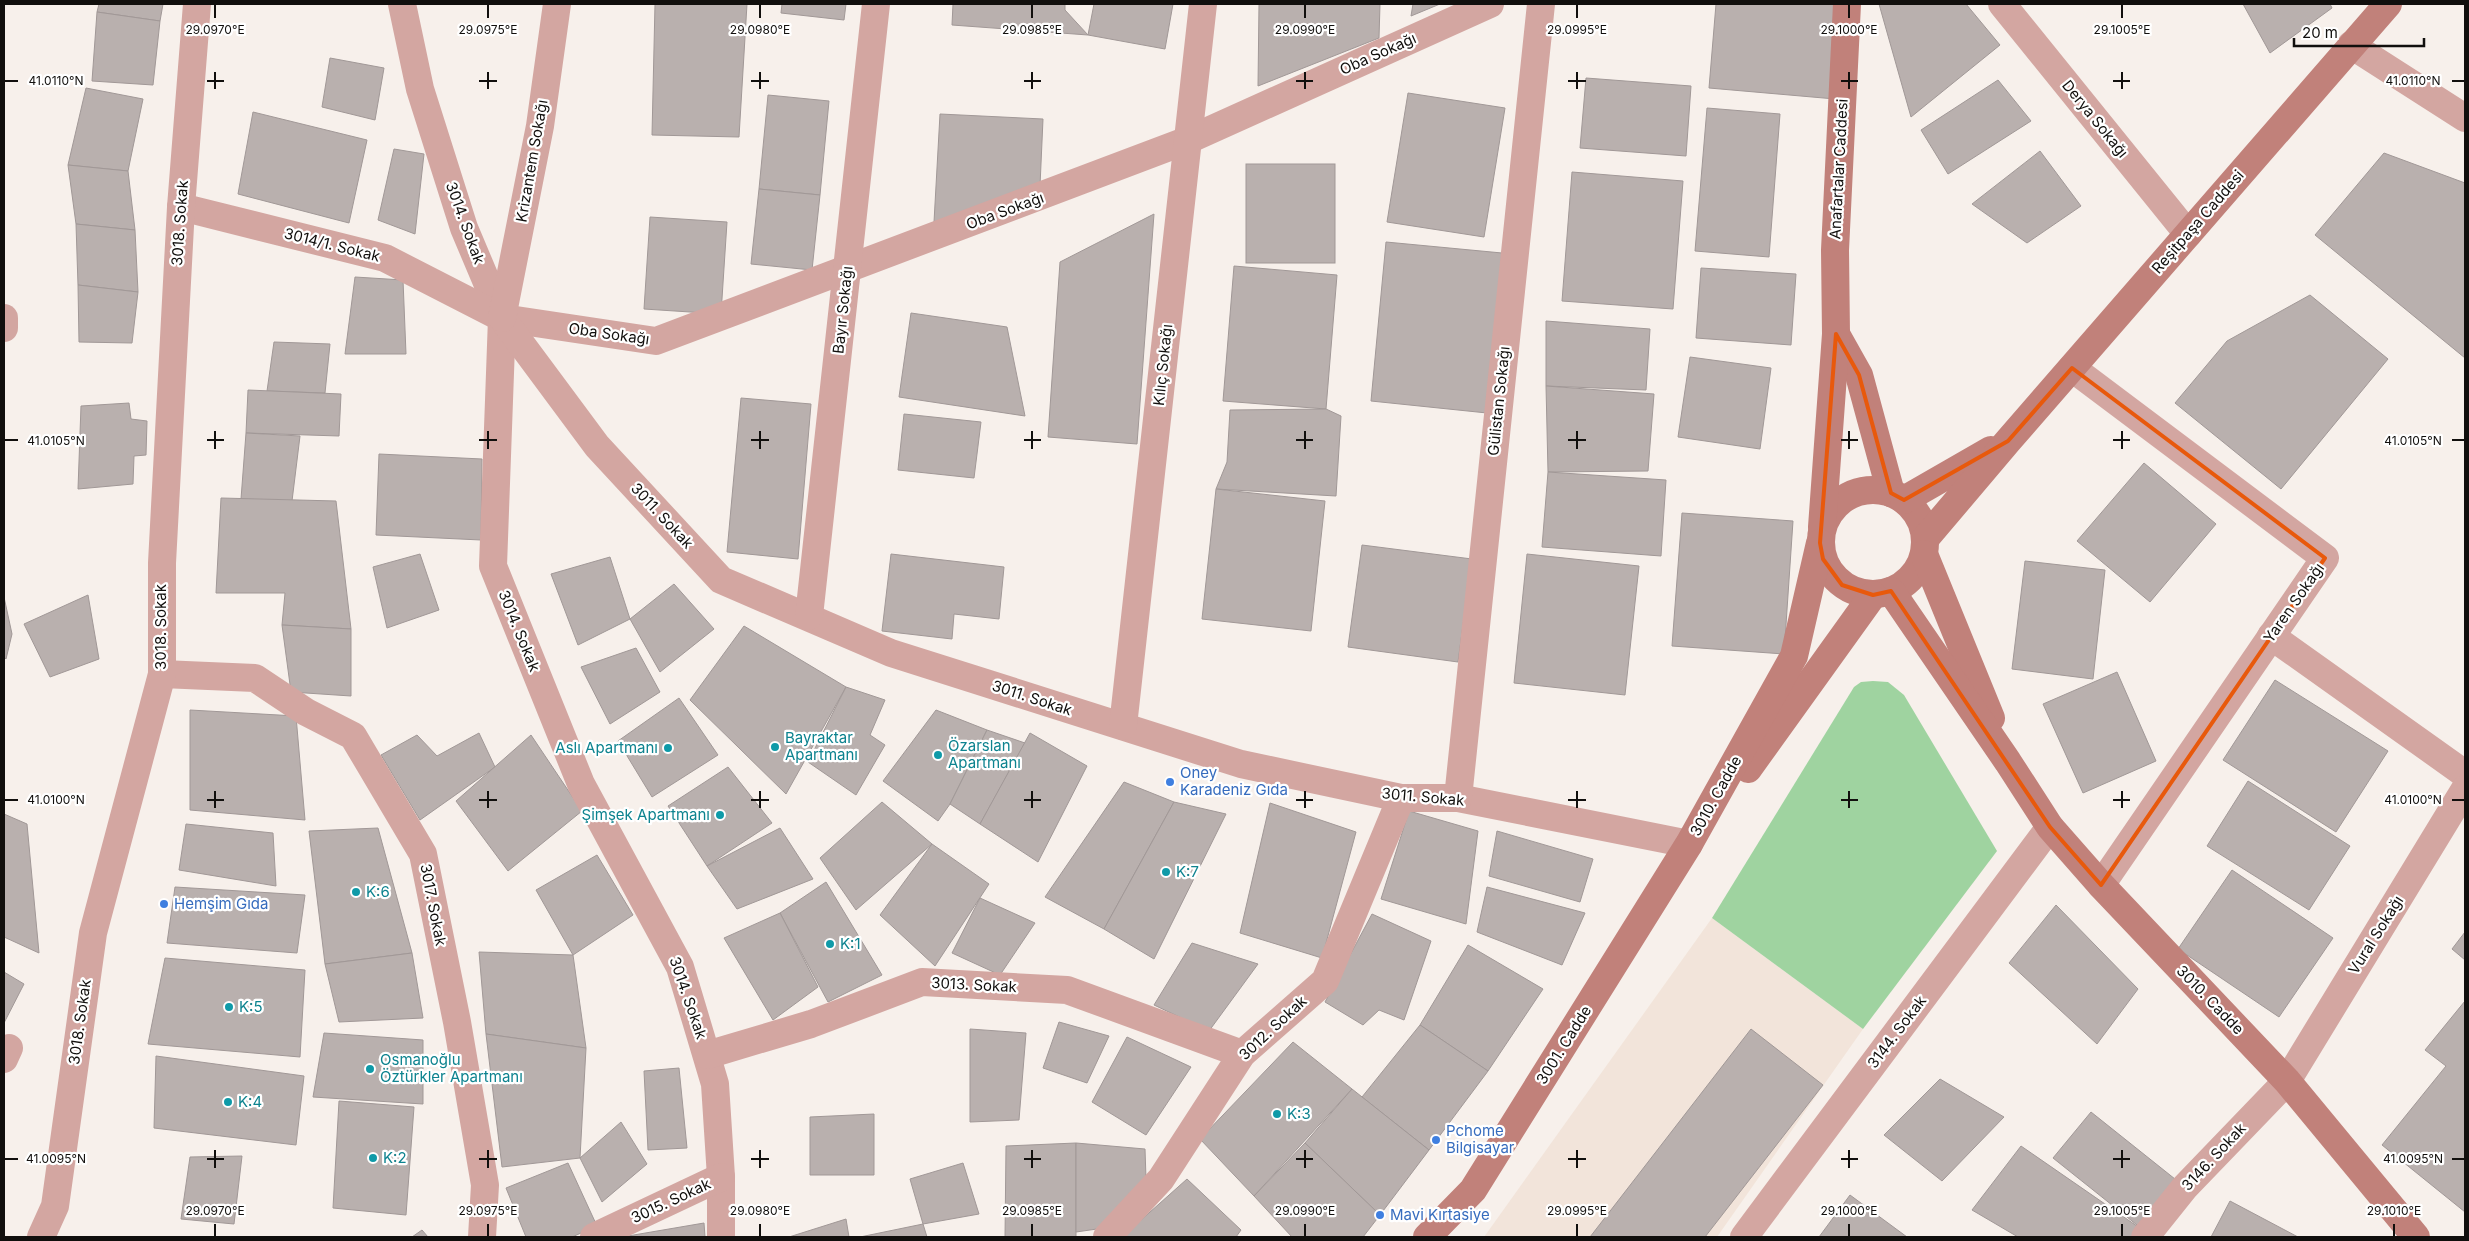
<svg xmlns="http://www.w3.org/2000/svg" width="2469" height="1241" font-family="Inter,sans-serif">
<rect width="100%" height="100%" fill="#f7f0eb"/>
<!-- built -->
<path fill="#f2e4da" d="M1712 918 1863 1029 1717 1237H1484Z"/>
<!-- green -->
<path fill="#9fd3a0" d="M1873 681 1888 682 1904 695 1997 851 1863 1029 1712 918 1854 687 1861 682Z"/>
<!-- building -->
<g fill="#b9b0ae" stroke="#a19897">
<path d="M99 4H163L160 21 97 12Z"/>
<path d="M655 4H747L739 137 652 135Z"/>
<path d="M782 4H846L844 20 781 13Z"/>
<path d="M953 4H1065V10L1088 35 952 25Z"/>
<path d="M1094 4H1173L1165 49 1088 35Z"/>
<path d="M1259 4H1380L1379 38 1258 86Z"/>
<path d="M1413 4H1440L1411 16Z"/>
<path d="M1716 4H1843L1835 99 1709 88Z"/>
<path d="M1879 4H1966L2000 45 1911 117Z"/>
<path d="M2243 4H2330L2332 8 2270 53Z"/>
<path d="M97 12 160 21 153 85 92 81Z"/>
<path d="M330 58 384 68 375 120 322 107Z"/>
<path d="M1586 78 1691 86 1686 156 1580 148Z"/>
<path d="M1998 80 2031 121 1948 174 1921 130Z"/>
<path d="M86 88 143 99 128 171 68 165Z"/>
<path d="M1408 93 1505 108 1484 237 1387 222Z"/>
<path d="M768 95 829 101 820 195 759 189Z"/>
<path d="M1707 108 1780 114 1769 257 1695 251Z"/>
<path d="M253 112 367 140 349 223 238 194Z"/>
<path d="M940 114 1043 119 1040 186 934 222Z"/>
<path d="M394 149 424 154 415 234 378 220Z"/>
<path d="M2040 151 2081 206 2027 243 1972 204Z"/>
<path d="M2384 153 2465 183V358L2315 235Z"/>
<rect x="1246" y="164" width="89" height="99"/>
<path d="M68 165 128 171 135 230 76 224Z"/>
<path d="M1572 172 1683 181 1673 309 1562 301Z"/>
<path d="M759 189 820 195 812 270 751 264Z"/>
<path d="M1154 214 1137 444 1048 437 1060 262Z"/>
<path d="M650 217 727 222 721 314 644 309Z"/>
<path d="M76 224 135 230 138 292 78 285Z"/>
<path d="M1386 242 1502 253 1487 413 1371 401Z"/>
<path d="M1234 266 1337 275 1326 409 1223 401Z"/>
<path d="M1701 268 1796 274 1791 345 1696 338Z"/>
<path d="M355 277 403 280 406 354H345Z"/>
<path d="M78 285 138 292 132 343 79 342Z"/>
<path d="M2310 295 2388 359 2281 489 2175 403 2227 341Z"/>
<path d="M911 313 1007 327 1025 416 899 397Z"/>
<path d="M1546 321 1650 329 1646 390 1546 386Z"/>
<path d="M274 342 330 344 325 393 267 391Z"/>
<path d="M1690 357 1771 368 1760 449 1678 437Z"/>
<path d="M1546 386 1654 394 1648 471 1548 472Z"/>
<path d="M248 390 341 394 339 436 246 433Z"/>
<path d="M741 398 811 404 798 559 727 552Z"/>
<path d="M129 403 131 419 147 421 146 455 134 456 133 484 78 489 81 406Z"/>
<path d="M1326 409 1341 416 1336 496 1216 489 1227 462 1230 410Z"/>
<path d="M904 414 981 422 974 478 898 470Z"/>
<path d="M246 433 300 436 292 501 241 499Z"/>
<path d="M379 454 482 459 481 540 376 535Z"/>
<path d="M2144 463 2216 524 2150 602 2077 541Z"/>
<path d="M1548 472 1666 480 1661 556 1542 547Z"/>
<path d="M1216 489 1325 501 1311 631 1202 619Z"/>
<path d="M221 498 336 501 351 629 282 625 285 593H216Z"/>
<path d="M1682 513 1793 521 1784 654 1672 646Z"/>
<path d="M1362 545 1472 559 1458 662 1348 647Z"/>
<path d="M420 554 439 610 387 628 373 567Z"/>
<path d="M891 554 1004 567 999 619 954 614 952 639 882 631Z"/>
<path d="M1527 554 1639 566 1625 695 1514 683Z"/>
<path d="M610 557 630 619 578 645 551 574Z"/>
<path d="M2025 561 2105 570 2093 679 2012 669Z"/>
<path d="M674 584 714 629 660 672 630 619Z"/>
<path d="M88 595 99 659 50 677 24 624Z"/>
<path d="M4 597 12 634 6 659 4 657Z"/>
<path d="M282 625 351 629V696L291 692Z"/>
<path d="M744 626 846 687 786 794 690 700Z"/>
<path d="M636 648 660 692 610 724 581 667Z"/>
<path d="M2117 672 2156 761 2083 793 2043 704Z"/>
<path d="M2275 680 2388 751 2336 832 2223 760Z"/>
<path d="M846 687 885 700 870 735 885 745 856 795 808 762Z"/>
<path d="M679 698 718 755 652 797 618 741Z"/>
<path d="M190 710 296 716 305 820 190 810Z"/>
<path d="M936 710 987 730 950 804 938 821 883 781Z"/>
<path d="M987 730 1025 743 980 824 950 804Z"/>
<path d="M479 733 495 767 420 820 381 755 417 735 437 756Z"/>
<path d="M1030 733 1087 766 1038 862 980 824Z"/>
<path d="M531 735 582 811 508 871 456 801Z"/>
<path d="M728 767 772 823 707 866 668 806Z"/>
<path d="M2248 781 2350 846 2309 910 2207 846Z"/>
<path d="M1124 782 1174 802 1104 929 1045 897Z"/>
<path d="M882 802 932 844 856 910 820 858Z"/>
<path d="M1174 802 1226 814 1154 959 1104 929Z"/>
<path d="M1270 803 1356 832 1322 958 1240 933Z"/>
<path d="M1409 811 1478 831 1466 924 1381 899Z"/>
<path d="M4 814 27 824 39 953 4 937Z"/>
<path d="M186 824 273 833 276 886 179 870Z"/>
<path d="M378 828 412 953 325 964 309 831Z"/>
<path d="M780 828 813 879 737 909 707 866Z"/>
<path d="M1497 831 1593 859 1580 902 1489 876Z"/>
<path d="M932 844 989 884 935 966 880 915Z"/>
<path d="M597 855 633 915 573 955 536 890Z"/>
<path d="M2232 870 2333 938 2279 1017 2178 949Z"/>
<path d="M826 882 882 975 828 1002 780 913Z"/>
<path d="M175 887 305 895 297 953 167 943Z"/>
<path d="M1487 887 1585 913 1562 965 1477 932Z"/>
<path d="M980 898 1035 923 1000 975 952 953Z"/>
<path d="M2056 905 2138 989 2097 1044 2009 963Z"/>
<path d="M780 913 818 987 773 1020 724 938Z"/>
<path d="M1372 914 1431 941 1404 1020 1379 1010 1363 1025 1325 1002Z"/>
<path d="M2465 932V960L2452 949Z"/>
<path d="M1192 943 1258 964 1209 1031 1154 1005Z"/>
<path d="M1468 945 1543 989 1488 1071 1420 1025Z"/>
<path d="M479 952 573 955 586 1048 486 1034Z"/>
<path d="M412 953 423 1018 339 1022 325 964Z"/>
<path d="M165 958 305 970 300 1057 148 1044Z"/>
<path d="M4 972 24 984 4 1023Z"/>
<path d="M2465 1001V1212L2382 1145 2446 1066 2425 1050Z"/>
<path d="M1059 1022 1109 1036 1087 1083 1043 1068Z"/>
<path d="M1420 1025 1488 1071 1429 1150 1362 1097Z"/>
<path d="M970 1029 1026 1033 1019 1120 970 1122Z"/>
<path d="M1751 1029 1823 1085 1705 1237H1590Z"/>
<path d="M324 1033 423 1040V1104L313 1097Z"/>
<path d="M486 1034 586 1048 580 1158 502 1167Z"/>
<path d="M1127 1037 1191 1067 1146 1135 1092 1102Z"/>
<path d="M1293 1042 1352 1089 1254 1196 1200 1139Z"/>
<path d="M156 1056 304 1076 296 1145 154 1128Z"/>
<path d="M679 1068 687 1148 648 1150 644 1071Z"/>
<path d="M1940 1079 2004 1117 1942 1181 1884 1135Z"/>
<path d="M1352 1089 1429 1150 1380 1215 1305 1143Z"/>
<path d="M339 1101 414 1107 406 1215 333 1208Z"/>
<path d="M2091 1112 2185 1187 2147 1233 2053 1158Z"/>
<path d="M874 1114V1175H810V1117Z"/>
<path d="M621 1122 647 1164 602 1202 580 1158Z"/>
<path d="M1076 1143V1237H1005L1006 1146Z"/>
<path d="M1076 1143 1145 1149 1146 1179 1104 1228 1076 1232Z"/>
<path d="M1305 1143 1380 1215 1363 1237H1292L1254 1196Z"/>
<path d="M2021 1146 2147 1233 2142 1237H2018L1972 1210Z"/>
<path d="M242 1156 234 1224 181 1219 190 1157Z"/>
<path d="M568 1163 597 1226 572 1237H526L506 1188Z"/>
<path d="M963 1163 979 1214 923 1224 910 1179Z"/>
<path d="M1187 1179 1241 1230 1236 1237H1122Z"/>
<path d="M1850 1195 1907 1237H1819Z"/>
<path d="M2230 1201 2298 1237H2211Z"/>
<path d="M846 1219 849 1237H789Z"/>
<path d="M704 1223 705 1237H622Z"/>
<path d="M923 1224 927 1237H860Z"/>
<path d="M422 1230 428 1237H412Z"/>
</g>
<g fill="none" stroke-linecap="round" stroke-linejoin="round">
<!-- street -->
<g stroke="#d3a6a1" stroke-width="28">
<path d="M402 4 420 89 464 228 502 318 493 566 581 784 680 967 715 1084 721 1177V1237"/>
<path d="M2002 4 2188 234"/>
<path d="M2351 45 2465 118"/>
<path d="M181 207 385 258 502 318 656 341 1188 140 1490 4"/>
<path d="M4 318V328"/>
<path d="M502 318 597 446 721 580 891 653 1241 764 1401 798H1458L1689 844"/>
<path d="M502 318 540 126 557 4"/>
<path d="M2072 368 2325 558 2101 885"/>
<path d="M809 616 876 4"/>
<path d="M2271 636 2465 774"/>
<path d="M162 674 255 678 306 712 353 736 423 854 457 1022 485 1185 482 1237"/>
<path d="M1123 726 1203 4"/>
<path d="M1458 798 1541 4"/>
<path d="M707 1055 811 1024 922 982 1067 990 1242 1054"/>
<path d="M4 1059 9 1048"/>
<path d="M41 1237 55 1206 93 933 162 674V563L181 207 197 4"/>
<path d="M594 1237 721 1177"/>
<path d="M1107 1237 1161 1179 1242 1054 1325 981 1401 798"/>
<path d="M1744 1237 2050 827"/>
<path d="M2145 1237 2185 1187 2287 1081 2465 789"/>
</g>
<!-- secondary -->
<g stroke="#c1817a" stroke-width="28">
<path d="M1836 334 1859 375 1891 493"/>
<circle cx="1873" cy="542" r="52"/>
<path d="M1904 500 1991 450"/>
<path d="M1822 527 1836 334 1835 250 1847 4"/>
<path d="M1925 539 2008 441 2388 4"/>
<path d="M1924 554 1991 718"/>
<path d="M1891 591 2008 762 2050 827 2101 885 2287 1081 2416 1237"/>
<path d="M1748 769 1873 595"/>
<path d="M1427 1237 1473 1190 1689 844 1794 656 1820 543"/>
</g>
</g>
<!-- marked area -->
<path fill="none" stroke="#e8590c" stroke-width="4" stroke-linejoin="round" d="M1836 334 1859 375 1891 493 1904 500 2008 441 2072 368 2325 558 2101 885 2050 827 1891 591 1873 595 1842 585 1823 559 1820 543Z"/>
<!-- ticks -->
<path fill="none" stroke="#110f0d" stroke-width="2" d="M215 5V18M488 5V18M760 5V18M1032 5V18M1305 5V18M1577 5V18M1849 5V18M2122 5V18M215 72V89M488 72V89M760 72V89M1032 72V89M1305 72V89M1577 72V89M1849 72V89M2122 72V89M5 81H18M207 81H224M479 81H497M751 81H769M1024 81H1041M1296 81H1313M1568 81H1586M1841 81H1858M2113 81H2130M2452 81H2464M215 431V449M488 431V449M760 431V449M1032 431V449M1305 431V449M1577 431V449M1849 431V449M2122 431V449M5 440H18M207 440H224M479 440H497M751 440H769M1024 440H1041M1296 440H1313M1568 440H1586M1841 440H1858M2113 440H2130M2452 440H2464M215 791V808M488 791V808M760 791V808M1032 791V808M1305 791V808M1577 791V808M1849 791V808M2122 791V808M5 800H18M207 800H224M479 800H497M751 800H769M1024 800H1041M1296 800H1313M1568 800H1586M1841 800H1858M2113 800H2130M2452 800H2464M215 1150V1168M488 1150V1168M760 1150V1168M1032 1150V1168M1305 1150V1168M1577 1150V1168M1849 1150V1168M2122 1150V1168M5 1159H18M207 1159H224M479 1159H497M751 1159H769M1024 1159H1041M1296 1159H1313M1568 1159H1586M1841 1159H1858M2113 1159H2130M2452 1159H2464M215 1224V1236M488 1224V1236M760 1224V1236M1032 1224V1236M1305 1224V1236M1577 1224V1236M1849 1224V1236M2122 1224V1236M2394 1224V1236"/>
<!-- markers -->
<g fill="#0f9aa8" stroke="#fff" stroke-width="2">
<circle cx="775" cy="747" r="5"/>
<circle cx="668" cy="748" r="5"/>
<circle cx="938" cy="755" r="5"/>
<circle cx="720" cy="815" r="5"/>
<circle cx="1166" cy="872" r="5"/>
<circle cx="356" cy="892" r="5"/>
<circle cx="830" cy="944" r="5"/>
<circle cx="229" cy="1007" r="5"/>
<circle cx="370" cy="1069" r="5"/>
<circle cx="228" cy="1102" r="5"/>
<circle cx="1277" cy="1114" r="5"/>
<circle cx="373" cy="1158" r="5"/>
</g>
<g fill="#3f7fe0" stroke="#fff" stroke-width="2">
<circle cx="1170" cy="782" r="5"/>
<circle cx="164" cy="904" r="5"/>
<circle cx="1436" cy="1140" r="5"/>
<circle cx="1380" cy="1215" r="5"/>
</g>
<g text-anchor="middle" stroke-width="4.5" stroke-linejoin="round" paint-order="stroke">
<!-- street labels -->
<g font-size="15" fill="#110f0d" stroke="#fff">
<text transform="translate(1378 54) rotate(-24)" y="5">Oba Sokağı</text>
<text transform="translate(2095 119) rotate(51)" y="5">Derya Sokağı</text>
<text transform="translate(532 161) rotate(-80)" y="5">Krizantem Sokağı</text>
<text transform="translate(1839 169) rotate(-87)" y="5">Anafartalar Caddesi</text>
<text transform="translate(1005 211) rotate(-20)" y="5">Oba Sokağı</text>
<text transform="translate(2198 222) rotate(-49)" y="5">Reşitpaşa Caddesi</text>
<text transform="translate(180 223) rotate(-86)" y="5">3018. Sokak</text>
<text transform="translate(465 223) rotate(70)" y="5">3014. Sokak</text>
<text transform="translate(332 245) rotate(14)" y="5">3014/1. Sokak</text>
<text transform="translate(843 310) rotate(-84)" y="5">Bayır Sokağı</text>
<text transform="translate(609 334) rotate(8)" y="5">Oba Sokağı</text>
<text transform="translate(1163 365) rotate(-84)" y="5">Kılıç Sokağı</text>
<text transform="translate(1499 401) rotate(-84)" y="5">Gülistan Sokağı</text>
<text transform="translate(662 516) rotate(47)" y="5">3011. Sokak</text>
<text transform="translate(2294 603) rotate(-55)" y="5">Yaren Sokağı</text>
<text transform="translate(161 627) rotate(-90)" y="5">3018. Sokak</text>
<text transform="translate(519 631) rotate(68)" y="5">3014. Sokak</text>
<text transform="translate(1032 698) rotate(18)" y="5">3011. Sokak</text>
<text transform="translate(1716 796) rotate(-61)" y="5">3010. Cadde</text>
<text transform="translate(1423 797) rotate(5)" y="5">3011. Sokak</text>
<text transform="translate(433 905) rotate(79)" y="5">3017. Sokak</text>
<text transform="translate(2376 935) rotate(-58)" y="5">Vural Sokağı</text>
<text transform="translate(974 985) rotate(3)" y="5">3013. Sokak</text>
<text transform="translate(688 998) rotate(71)" y="5">3014. Sokak</text>
<text transform="translate(2210 1000) rotate(46)" y="5">3010. Cadde</text>
<text transform="translate(80 1022) rotate(-82)" y="5">3018. Sokak</text>
<text transform="translate(1273 1028) rotate(-43)" y="5">3012. Sokak</text>
<text transform="translate(1897 1032) rotate(-53)" y="5">3144. Sokak</text>
<text transform="translate(1564 1045) rotate(-58)" y="5">3001. Cadde</text>
<text transform="translate(2214 1157) rotate(-47)" y="5">3146. Sokak</text>
<text transform="translate(671 1201) rotate(-25)" y="5">3015. Sokak</text>
</g>
<!-- culture labels -->
<g font-size="15" fill="#0d838f" stroke="#fff" text-anchor="start">
<text x="785" y="743">Bayraktar<tspan x="785" dy="17">Apartmanı</tspan></text>
<text x="948" y="751">Özarslan<tspan x="948" dy="17">Apartmanı</tspan></text>
<text x="658" y="753" text-anchor="end">Aslı Apartmanı</text>
<text x="710" y="820" text-anchor="end">Şimşek Apartmanı</text>
<text x="1176" y="877">K:7</text>
<text x="366" y="897">K:6</text>
<text x="840" y="949">K:1</text>
<text x="239" y="1012">K:5</text>
<text x="380" y="1065">Osmanoğlu<tspan x="380" dy="17">Öztürkler Apartmanı</tspan></text>
<text x="238" y="1107">K:4</text>
<text x="1287" y="1119">K:3</text>
<text x="383" y="1163">K:2</text>
</g>
<!-- shop labels -->
<g font-size="15" fill="#366cbe" stroke="#fff" text-anchor="start">
<text x="1180" y="778">Oney<tspan x="1180" dy="17">Karadeniz Gıda</tspan></text>
<text x="174" y="909">Hemşim Gıda</text>
<text x="1446" y="1136">Pchome<tspan x="1446" dy="17">Bilgisayar</tspan></text>
<text x="1390" y="1220">Mavi Kırtasiye</text>
</g>
</g>
<g font-size="12" text-anchor="middle" fill="#110f0d" stroke="#fff" stroke-width="4.5" stroke-linejoin="round" paint-order="stroke">
<text x="215" y="34">29.0970°E</text>
<text x="488" y="34">29.0975°E</text>
<text x="760" y="34">29.0980°E</text>
<text x="1032" y="34">29.0985°E</text>
<text x="1305" y="34">29.0990°E</text>
<text x="1577" y="34">29.0995°E</text>
<text x="1849" y="34">29.1000°E</text>
<text x="2122" y="34">29.1005°E</text>
<text x="56" y="85">41.0110°N</text>
<text x="2413" y="85">41.0110°N</text>
<text x="56" y="445">41.0105°N</text>
<text x="2413" y="445">41.0105°N</text>
<text x="56" y="804">41.0100°N</text>
<text x="2413" y="804">41.0100°N</text>
<text x="56" y="1163">41.0095°N</text>
<text x="2413" y="1163">41.0095°N</text>
<text x="215" y="1215">29.0970°E</text>
<text x="488" y="1215">29.0975°E</text>
<text x="760" y="1215">29.0980°E</text>
<text x="1032" y="1215">29.0985°E</text>
<text x="1305" y="1215">29.0990°E</text>
<text x="1577" y="1215">29.0995°E</text>
<text x="1849" y="1215">29.1000°E</text>
<text x="2122" y="1215">29.1005°E</text>
<text x="2394" y="1215">29.1010°E</text>
</g>
<!-- border -->
<rect width="2469" height="1241" fill="none" stroke="#110f0d" stroke-width="10"/>
<!-- scale -->
<path d="M2294 38v8h130v-8" fill="none" stroke="#110f0d" stroke-width="2.5"/>
<text x="2302" y="38" font-size="15" fill="#110f0d" stroke="#ffffff" stroke-width="4" paint-order="stroke">20 m</text>
</svg>
